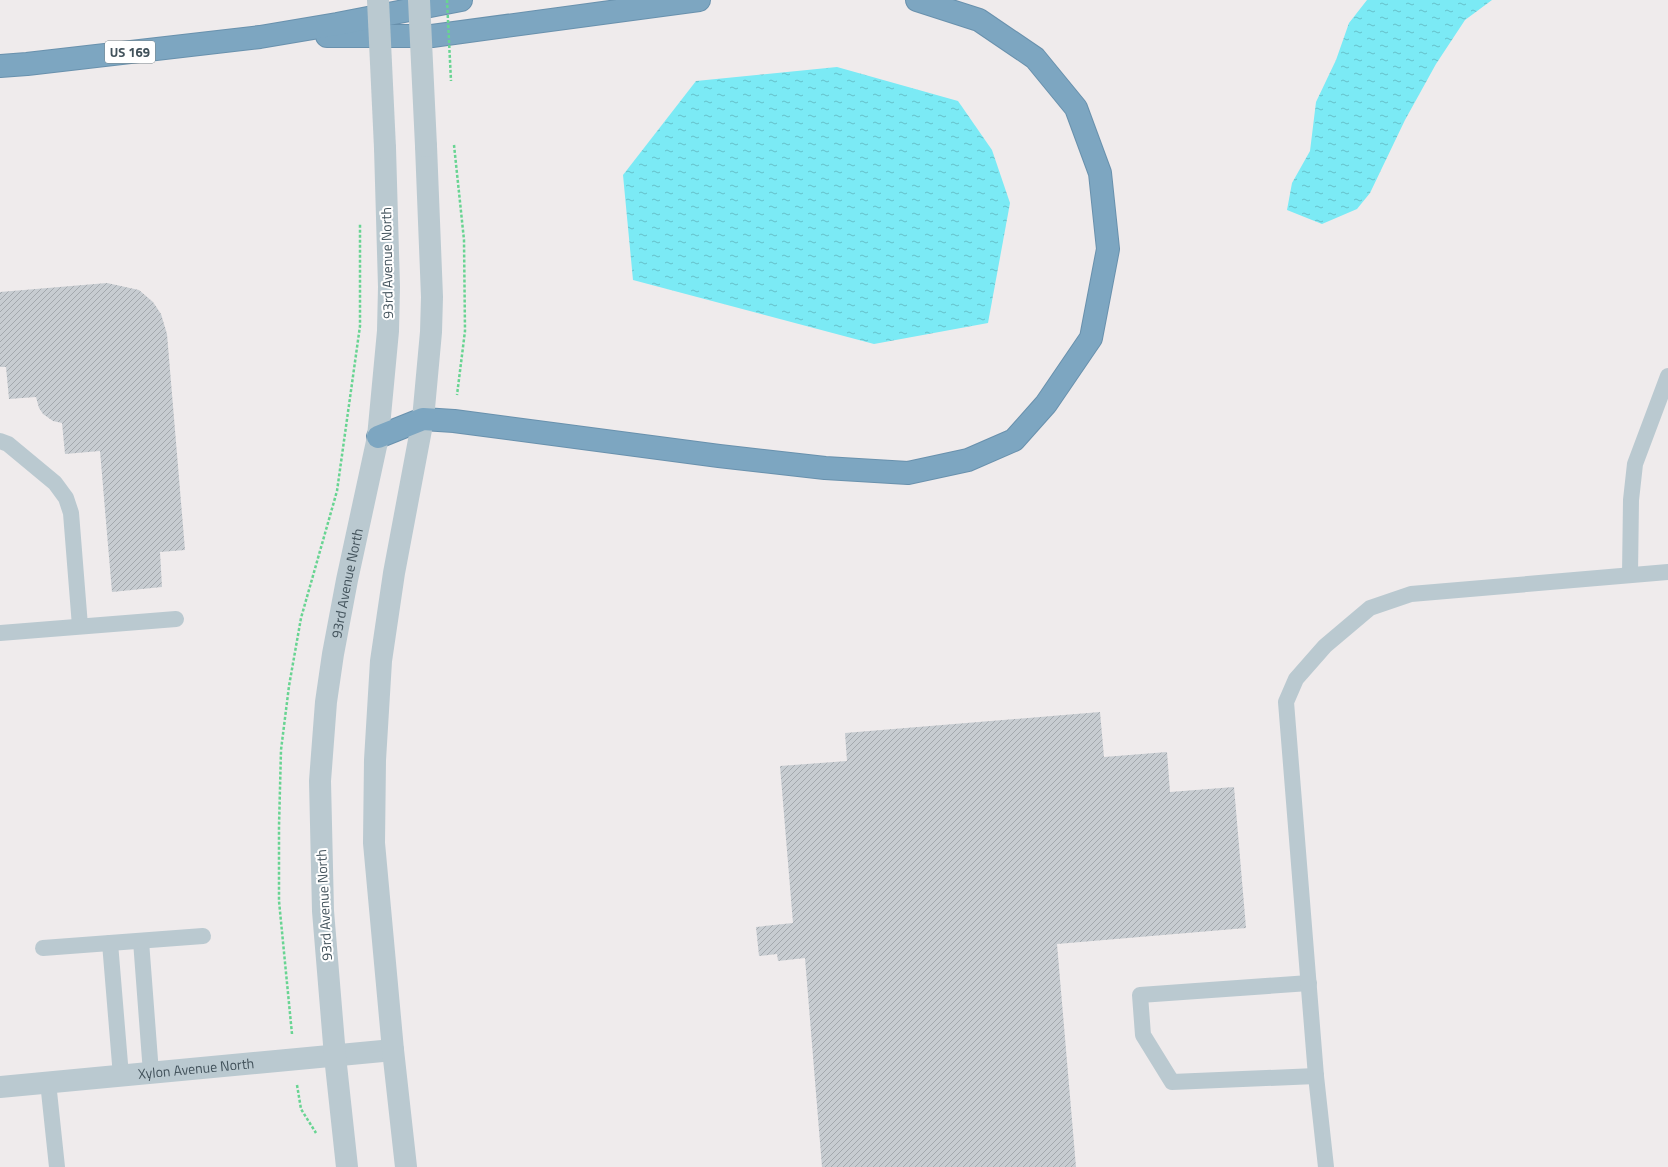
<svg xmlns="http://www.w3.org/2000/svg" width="1668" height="1167" font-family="'Titillium Web',sans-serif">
<defs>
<pattern id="water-ripples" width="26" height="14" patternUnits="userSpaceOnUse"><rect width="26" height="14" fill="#7beaf5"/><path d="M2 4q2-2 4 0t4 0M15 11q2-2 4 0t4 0" fill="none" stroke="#66c0c9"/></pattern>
<pattern id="building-hatch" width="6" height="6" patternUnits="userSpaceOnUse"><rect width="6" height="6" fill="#c7ccd1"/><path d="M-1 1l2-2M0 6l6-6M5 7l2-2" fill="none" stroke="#a3a8ad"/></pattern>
</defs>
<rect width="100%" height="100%" fill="#efebec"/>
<!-- water -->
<g fill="url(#water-ripples)">
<path d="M1367 0H1492L1465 20 1436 64 1405 120 1370 193 1357 209 1322 224 1287 210 1292 183 1310 151 1316 102 1336 60 1349 23Z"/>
<path d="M837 67 958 101 992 150 1010 203 988 323 874 344 633 280 623 175 696 81Z"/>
</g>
<!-- building -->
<g fill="url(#building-hatch)">
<path d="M107 283 139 290 153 302 161 314 167 334 185 550 160 552 162 587 112 592 100 451 65 454 62 423 53 421 43 414 39 408 36 397 9 399 6 367H0V292Z"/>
<path d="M1100 712 1104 757 1167 752 1170 792 1234 787 1246 928 1057 944 1076 1167H822L805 958 778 961 777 954 759 956 756 927 793 923 780 766 847 761 845 733Z"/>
</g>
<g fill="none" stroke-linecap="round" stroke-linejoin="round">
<!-- motorway casing -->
<g stroke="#6991ad" stroke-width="24">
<g id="motorway">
<path d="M327 36H432L699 0"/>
<path d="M0 66 27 64 260 37 337 24 461 0"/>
<path d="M378 437 423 419 454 421 719 456 825 468 908 473 968 460 1014 440 1046 404 1091 338 1108 249 1100 173 1076 108 1035 58 979 20 917 0"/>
</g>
</g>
<!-- path -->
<g stroke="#68d492" stroke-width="2.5" stroke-dasharray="3 2" stroke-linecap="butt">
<path d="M454 145 464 240 465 331 457 395"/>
<path d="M292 1034 279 901V826L281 750 289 686 301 618 337 491 360 326V224"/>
<path d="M297 1085 301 1109 316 1133"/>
</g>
<!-- service -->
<g stroke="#bac9d0" stroke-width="16">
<path d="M0 441 8 444 55 483 66 498 71 513 80 626"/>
<path d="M1630 575 1631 500 1635 464 1668 376"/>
<path d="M0 633 176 619"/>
<path d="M141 941 151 1073"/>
<path d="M110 943 121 1076"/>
<path d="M43 948 203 936"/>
<path d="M1309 983 1140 995 1143 1035 1172 1082 1316 1076"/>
<path d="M48 1082 57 1167"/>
<path d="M1326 1167 1316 1076 1286 702 1296 679 1325 646 1370 608 1411 594 1668 572"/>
</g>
<!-- minor -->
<path stroke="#bac9d0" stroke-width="22" id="s1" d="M0 1087 393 1050"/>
<!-- tertiary -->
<g stroke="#bac9d0" stroke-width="22">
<path id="s2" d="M347 1167 335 1056 323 911 320 781 326 702 333 654 347 580 378 437 388 331 389 287 385 148"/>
<path d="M406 1167 393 1050 374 843 375 760 381 661 394 573 423 419 431 332 432 297 426 146"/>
</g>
<!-- motorway -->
<use href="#motorway" stroke="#7da6c1" stroke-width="22"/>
<!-- path-bridge -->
<path stroke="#68d492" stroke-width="2.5" stroke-dasharray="3 2" stroke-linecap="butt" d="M447 0 451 81"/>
<!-- tertiary-bridge -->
<g stroke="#bac9d0" stroke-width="22">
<path d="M378 0 385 148"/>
<path d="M419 0 426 146"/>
</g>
</g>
<g text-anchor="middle" stroke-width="4" stroke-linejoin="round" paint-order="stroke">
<!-- shield labels -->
<rect fill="#fff" stroke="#7b868c" stroke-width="1" x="105" y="41" width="50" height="22" rx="3"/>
<g font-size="13" font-weight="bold" fill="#42525b">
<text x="130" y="57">US 169</text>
</g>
<!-- street labels -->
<g font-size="14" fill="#42525b" stroke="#fff">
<text transform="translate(387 263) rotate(-91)" y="5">93rd Avenue North</text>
<text dy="5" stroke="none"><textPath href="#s2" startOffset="587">93rd Avenue North</textPath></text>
<text transform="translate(324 905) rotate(-93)" y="5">93rd Avenue North</text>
<text dy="5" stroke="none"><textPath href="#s1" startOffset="197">Xylon Avenue North</textPath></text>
</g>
</g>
</svg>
